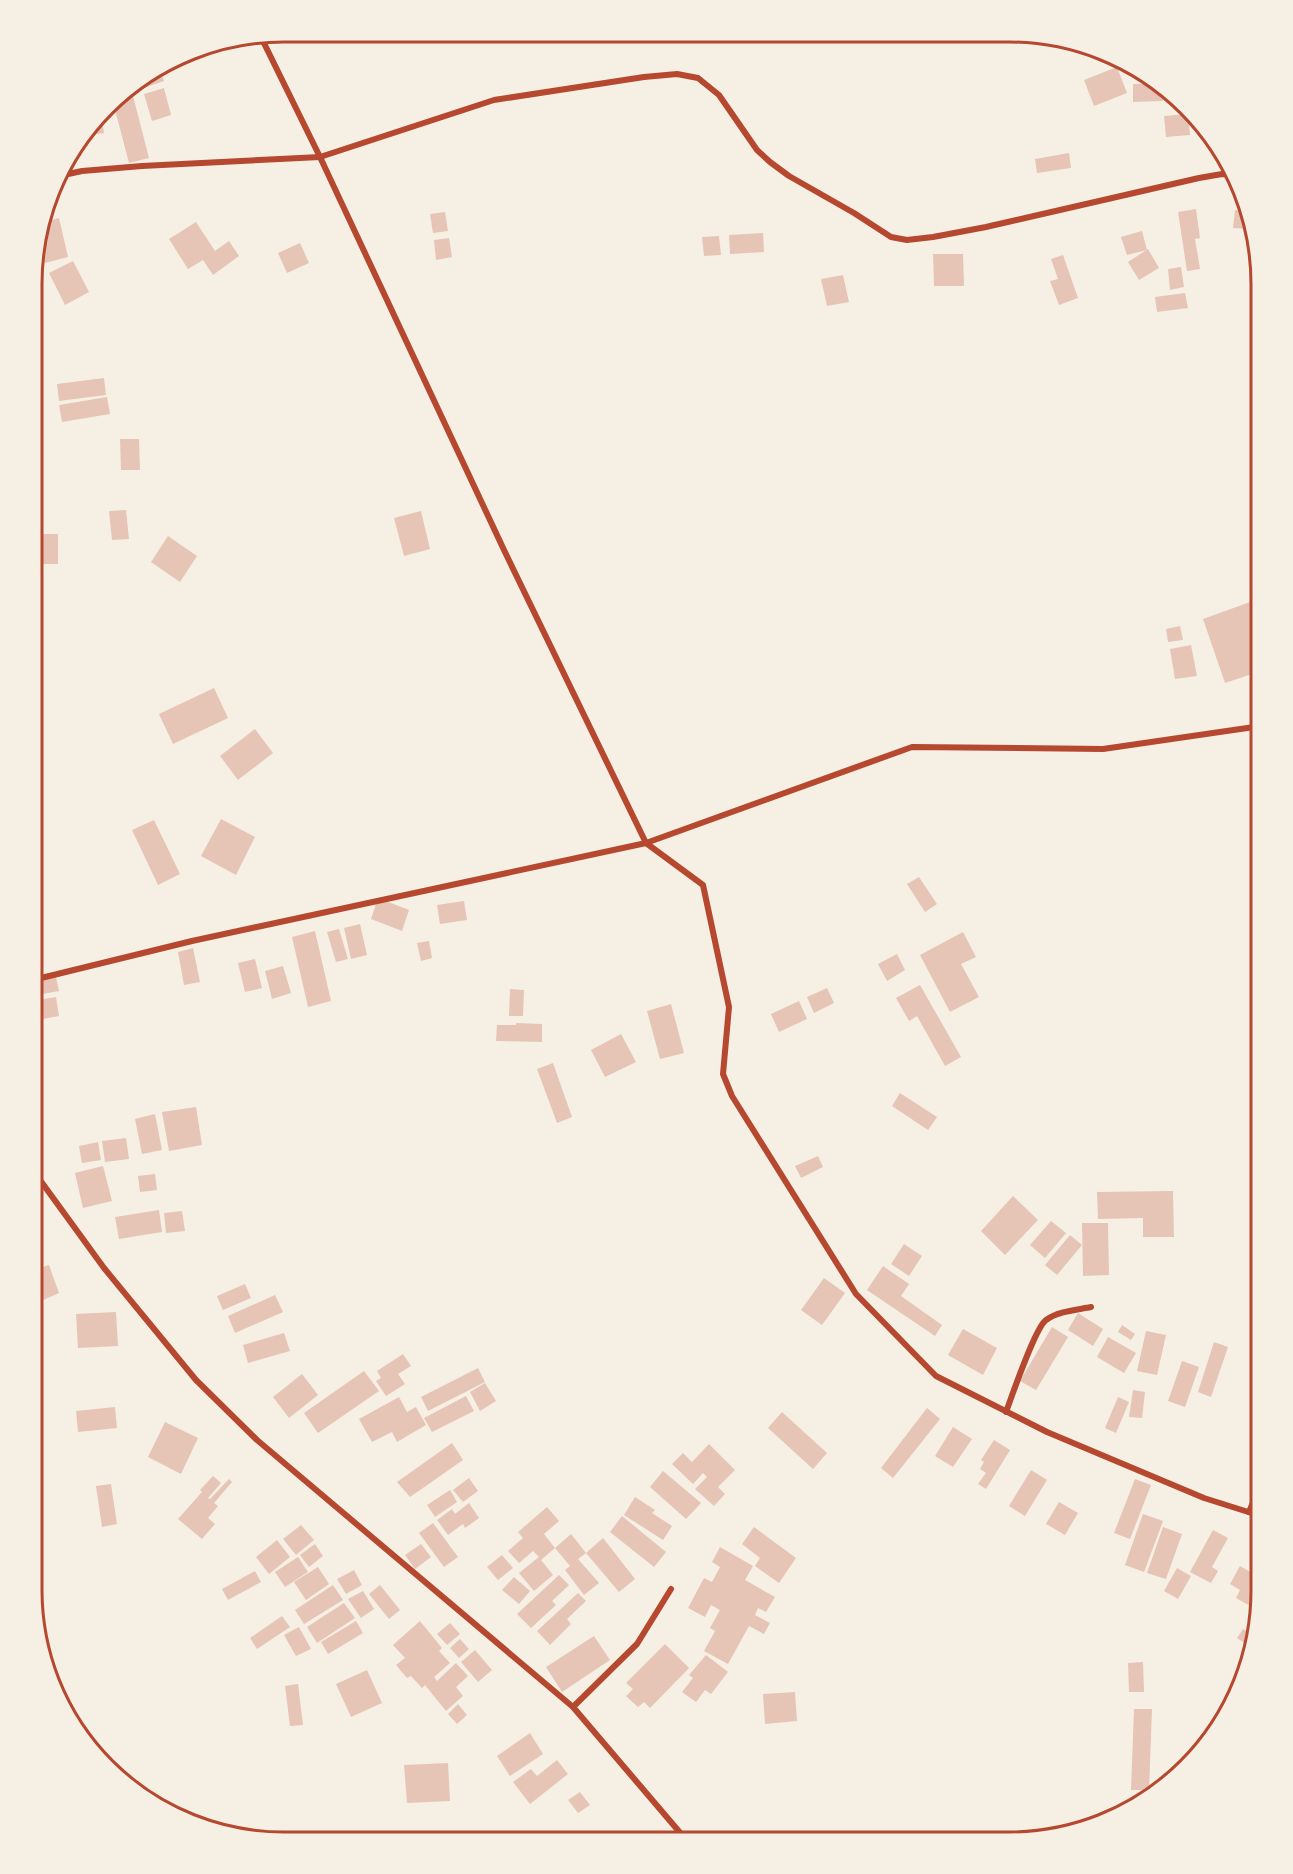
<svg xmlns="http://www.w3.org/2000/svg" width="1293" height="1874" font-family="Literata,serif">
<rect width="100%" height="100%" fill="#f6efe4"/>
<!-- building -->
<g fill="#e6c5b7">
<path d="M1117 67 1127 93 1094 106 1084 80Z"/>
<path d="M160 70 164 81 141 89 138 82Z"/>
<path d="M1162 83 1163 101 1133 102V84Z"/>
<path d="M164 88 171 115 152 121 144 94Z"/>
<path d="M133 96 149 158 129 163 113 102Z"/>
<path d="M101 114 104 133 83 136Z"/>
<path d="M1188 114 1190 135 1166 137 1164 116Z"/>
<path d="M1069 153 1071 168 1037 173 1035 159Z"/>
<path d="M1196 209 1200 238 1195 239 1200 269 1187 271 1178 212Z"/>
<path d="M1235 210 1245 211 1249 229 1233 228Z"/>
<path d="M445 212 448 231 433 233 430 214Z"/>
<path d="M59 218 68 257 45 263 39 234 44 222Z"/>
<path d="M196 222 215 251 229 241 239 256 213 275 203 260 188 269 169 239Z"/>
<path d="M1142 231 1147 250 1127 255 1121 237Z"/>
<path d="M763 233 764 252 730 254 729 235Z"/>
<path d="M719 236 721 255 704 256 702 237Z"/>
<path d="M449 238 452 257 436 260 434 240Z"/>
<path d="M300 243 309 263 287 273 278 253Z"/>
<path d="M1148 249 1159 268 1139 280 1128 262Z"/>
<path d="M933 254H963L964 286H934Z"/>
<path d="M1063 255 1078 298 1059 305 1050 281 1058 279 1051 259Z"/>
<path d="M73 261 89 292 65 305 49 273Z"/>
<path d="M1181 267 1184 287 1170 290 1168 269Z"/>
<path d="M843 275 849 302 827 306 821 279Z"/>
<path d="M1185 293 1188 308 1157 312 1155 297Z"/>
<path d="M104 378 106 395 59 401 57 384Z"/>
<path d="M38 384 40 398 33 399V385Z"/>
<path d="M107 397 110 414 62 422 59 405Z"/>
<path d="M33 424H36L39 436 33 437Z"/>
<path d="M120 439H139L140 470H121Z"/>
<path d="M126 510 129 539 112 540 109 511Z"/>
<path d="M421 511 430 549 404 556 394 518Z"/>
<rect x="33" y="534" width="25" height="30"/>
<path d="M168 536 197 556 180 582 151 562Z"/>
<path d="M1250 602 1261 638V671L1225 683 1203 619Z"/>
<path d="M1180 626 1183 640 1168 642 1166 629Z"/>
<path d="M1191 645 1197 676 1175 679 1170 649Z"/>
<path d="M214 688 228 718 173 744 159 714Z"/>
<path d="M255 729 273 753 238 780 220 756Z"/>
<path d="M221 819 255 837 236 875 201 856Z"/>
<path d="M154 820 180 874 158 885 132 830Z"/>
<path d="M919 877 937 904 925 912 907 884Z"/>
<path d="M378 898 409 910 402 931 371 919Z"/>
<path d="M464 901 467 920 440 924 437 905Z"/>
<path d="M360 924 367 955 351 959 344 928Z"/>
<path d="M339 929 348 959 336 962 327 932Z"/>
<path d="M315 931 331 1001 308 1007 292 937Z"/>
<path d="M963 932 976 957 961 964 979 997 950 1012 920 955Z"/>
<path d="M429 941 432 958 421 961 417 943Z"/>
<path d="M193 948 200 982 184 985 178 952Z"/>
<path d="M897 954 905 970 887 981 878 964Z"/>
<path d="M255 959 262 988 245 992 238 963Z"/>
<path d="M283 966 291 993 272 999 265 971Z"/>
<path d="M55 972 59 991 32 996 33 976Z"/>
<path d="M920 985 961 1057 945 1066 917 1016 909 1021 896 998Z"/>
<path d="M827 988 834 1003 814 1013 807 997Z"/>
<path d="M510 989 524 990 523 1016H509Z"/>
<path d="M56 997 59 1016 32 1021V1001Z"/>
<path d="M799 1001 807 1019 779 1032 771 1014Z"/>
<path d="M671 1004 684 1053 660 1059 647 1011Z"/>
<path d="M516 1023 542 1024V1042L496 1041 497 1025H516Z"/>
<path d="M621 1034 636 1062 605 1077 591 1050Z"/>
<path d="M36 1061 39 1079 32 1080V1062Z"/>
<path d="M553 1063 572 1117 557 1123 537 1069Z"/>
<path d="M900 1093 937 1117 928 1130 892 1106Z"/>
<path d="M196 1107 202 1145 169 1151 162 1112Z"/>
<path d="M155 1114 162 1150 142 1154 135 1119Z"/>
<path d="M126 1138 129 1159 105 1162 102 1141Z"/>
<path d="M98 1142 101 1160 82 1163 79 1146Z"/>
<path d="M818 1156 823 1167 801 1178 795 1166Z"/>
<path d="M103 1166 112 1201 83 1208 75 1173Z"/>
<path d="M155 1174 157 1190 140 1192 138 1176Z"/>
<path d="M1173 1191 1174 1237H1143V1218L1098 1219 1097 1192Z"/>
<path d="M1013 1196 1038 1220 1005 1255 981 1231Z"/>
<path d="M159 1210 162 1232 119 1239 115 1217Z"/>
<path d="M182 1211 185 1231 166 1233 164 1213Z"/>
<path d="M1051 1221 1066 1233 1045 1258 1030 1245Z"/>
<path d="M1082 1223H1108L1109 1275 1083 1276Z"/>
<path d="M1261 1224V1239L1253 1240 1252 1225Z"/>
<path d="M1070 1235 1082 1245 1057 1275 1045 1265Z"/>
<path d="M904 1244 922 1256 909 1276 891 1264Z"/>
<path d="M49 1265 59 1293 32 1305V1270Z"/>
<path d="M883 1266 909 1284 901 1296 942 1325 935 1336 867 1290Z"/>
<path d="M824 1278 845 1293 822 1325 801 1310Z"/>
<path d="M245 1284 251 1298 223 1310 217 1296Z"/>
<path d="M275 1295 283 1312 235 1333 228 1316Z"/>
<path d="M116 1312 118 1346 78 1348 76 1314Z"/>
<path d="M1078 1313 1103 1329 1093 1346 1068 1330Z"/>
<path d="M1122 1325 1135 1334 1131 1340 1118 1332Z"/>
<path d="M1052 1327 1068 1337 1036 1390 1020 1381Z"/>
<path d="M963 1329 997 1348 983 1375 948 1355Z"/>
<path d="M1146 1331 1166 1335 1157 1375 1137 1371Z"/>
<path d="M284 1333 290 1351 248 1363 243 1345Z"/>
<path d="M1108 1337 1136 1353 1124 1373 1097 1357Z"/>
<path d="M1214 1342 1228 1347 1211 1397 1198 1392Z"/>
<path d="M403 1354 411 1366 398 1374 405 1384 386 1396 376 1381 381 1378 377 1371Z"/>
<path d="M1182 1361 1199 1367 1185 1407 1168 1401Z"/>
<path d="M478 1368 485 1382 428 1411 421 1397Z"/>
<path d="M364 1371 379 1391 318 1433 304 1413Z"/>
<path d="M302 1374 318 1395 289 1418 273 1397Z"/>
<path d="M485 1383 496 1401 480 1411 470 1392Z"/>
<path d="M1133 1390 1145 1392 1142 1418 1129 1417Z"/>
<path d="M466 1396 474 1411 432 1432 424 1418Z"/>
<path d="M399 1397 407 1412 416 1407 426 1425 397 1442 392 1432 372 1442 359 1419Z"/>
<path d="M1118 1397 1129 1402 1116 1433 1105 1428Z"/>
<path d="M115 1407 117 1428 78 1432 76 1411Z"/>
<path d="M927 1408 940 1419 893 1478 881 1468Z"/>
<path d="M782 1412 827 1453 813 1469 768 1428Z"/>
<path d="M165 1422 198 1438 181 1474 148 1457Z"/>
<path d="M953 1427 972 1439 953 1467 935 1456Z"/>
<path d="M994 1440 1010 1450 986 1489 978 1484 986 1473 980 1469 984 1462 981 1460Z"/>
<path d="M452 1443 463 1460 410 1497 397 1482Z"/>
<path d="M709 1444 735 1470 718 1487 725 1494 714 1506 695 1489 707 1477 703 1473 693 1484 672 1464 683 1453 692 1462Z"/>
<path d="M1031 1470 1047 1480 1025 1516 1009 1506Z"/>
<path d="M663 1471 701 1503 686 1519 650 1487Z"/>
<path d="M213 1476 221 1483 208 1498 210 1499 229 1479 232 1482 214 1503 218 1506 208 1518 215 1524 202 1539 178 1519 202 1492 200 1490Z"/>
<path d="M469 1478 478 1491 463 1502 453 1490Z"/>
<path d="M1135 1479 1151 1485 1130 1539 1114 1533Z"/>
<path d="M111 1484 117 1524 102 1527 96 1486Z"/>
<path d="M450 1490 457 1502 435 1517 427 1505Z"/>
<path d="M635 1497 655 1510 652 1513 672 1526 663 1540 624 1515Z"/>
<path d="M1059 1502 1078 1513 1065 1535 1046 1524Z"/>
<path d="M469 1503 479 1518 465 1528 463 1524 448 1535 437 1520 452 1509 455 1514Z"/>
<path d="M547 1507 559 1521 544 1534 555 1548 541 1560 553 1575 534 1591 519 1573 539 1557 533 1551 519 1563 508 1551 523 1538 518 1532Z"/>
<path d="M1143 1514 1163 1521 1144 1572 1125 1565Z"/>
<path d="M622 1516 666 1552 654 1567 610 1532Z"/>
<path d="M433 1523 458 1557 444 1567 419 1533Z"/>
<path d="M301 1525 314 1540 296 1555 283 1539Z"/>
<path d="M754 1527 796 1558 779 1583 755 1566 760 1558 742 1544Z"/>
<path d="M1163 1527 1182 1534 1166 1579 1147 1573Z"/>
<path d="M1213 1530 1228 1538 1212 1567 1218 1571 1211 1583 1190 1572Z"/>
<path d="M571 1534 586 1553 578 1559 599 1583 584 1595 565 1570 570 1566 555 1548Z"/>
<path d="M603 1538 635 1579 619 1592 586 1553Z"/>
<path d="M277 1540 290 1557 269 1574 256 1557Z"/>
<path d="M315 1544 323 1556 309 1567 300 1555Z"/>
<path d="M421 1544 431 1557 415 1569 405 1555Z"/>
<path d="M720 1547 753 1566 745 1580 775 1597 766 1612 758 1608 755 1615 770 1623 764 1634 749 1626 728 1664 704 1651 715 1631 710 1628 720 1610 711 1605 705 1617 688 1608 704 1578 712 1582 720 1567 712 1562Z"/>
<path d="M1261 1553V1574L1252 1569Z"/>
<path d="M502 1555 513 1568 498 1580 487 1567Z"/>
<path d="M298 1557 308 1572 285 1587 275 1572Z"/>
<path d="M1240 1566 1261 1578V1591L1252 1607 1236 1598 1240 1590 1230 1584Z"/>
<path d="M318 1567 329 1584 306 1600 294 1582Z"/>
<path d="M1177 1568 1191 1576 1178 1599 1164 1591Z"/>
<path d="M354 1570 362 1585 346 1594 337 1579Z"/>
<path d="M255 1571 261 1582 228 1600 222 1589Z"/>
<path d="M559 1575 569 1585 552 1601 556 1605 531 1628 517 1614Z"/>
<path d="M514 1577 530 1591 519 1604 502 1590Z"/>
<path d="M333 1585 343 1600 304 1624 295 1610Z"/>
<path d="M380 1585 400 1610 389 1619 369 1594Z"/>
<path d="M363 1591 374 1609 361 1618 348 1599Z"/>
<path d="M578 1593 586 1601 567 1619 571 1624 550 1645 537 1631Z"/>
<path d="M344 1603 355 1618 317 1643 307 1627Z"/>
<path d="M1260 1610 1257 1625 1252 1620Z"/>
<path d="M282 1616 290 1627 257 1649 250 1638Z"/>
<path d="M356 1621 363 1633 328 1654 321 1642Z"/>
<path d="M420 1621 442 1648 439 1651 450 1663 434 1677 437 1681 456 1663 468 1676 456 1687 463 1696 446 1711 425 1685 422 1688 411 1676 407 1678 396 1665 405 1658 393 1645Z"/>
<path d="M450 1623 460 1634 447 1645 437 1634Z"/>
<path d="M299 1627 311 1649 296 1656 284 1635Z"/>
<path d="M1243 1629 1255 1636 1250 1651 1244 1648 1246 1644 1237 1638Z"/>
<path d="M594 1636 610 1660 562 1692 546 1667Z"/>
<path d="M460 1639 469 1649 459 1658 450 1648Z"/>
<path d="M665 1644 689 1668 650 1708 644 1702 638 1707 626 1696 633 1689 626 1683Z"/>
<path d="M475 1650 492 1670 478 1682 461 1662Z"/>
<path d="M706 1655 728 1672 711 1694 705 1690 696 1702 682 1692 693 1678 689 1675Z"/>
<path d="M1143 1662 1144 1692H1129L1128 1663Z"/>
<path d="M367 1670 382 1703 351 1717 336 1684Z"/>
<path d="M298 1684 303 1725 290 1726 285 1686Z"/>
<path d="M795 1692 797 1721 765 1724 763 1694Z"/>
<path d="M458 1704 467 1715 457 1724 448 1714Z"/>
<path d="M1134 1709H1152L1149 1790H1131Z"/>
<path d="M530 1733 543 1754 510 1776 497 1756Z"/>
<path d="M557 1760 568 1774 530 1804 513 1782 531 1769 537 1776Z"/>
<path d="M448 1763 450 1801 407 1803 404 1765Z"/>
<path d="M580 1792 590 1805 578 1813 568 1800Z"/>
</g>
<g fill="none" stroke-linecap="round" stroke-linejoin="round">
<!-- minor -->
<g stroke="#b5482f" stroke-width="6">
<path d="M260 35 320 157 504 550 646 843 703 885 729 1007 723 1074 732 1096 856 1294 936 1376 1047 1432 1204 1498 1261 1516"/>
<path d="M59 176 82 171 142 166 320 157 494 100 644 77 677 74 698 78 719 95 757 150 770 162 789 176 854 213 891 237 907 240 933 237 986 227 1199 178 1222 174 1236 175"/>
<path d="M33 980 192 941 646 843 912 747 1103 749 1261 726"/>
<path d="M32 1169 104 1268 196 1380 257 1440 573 1707 688 1842"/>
<path d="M1006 1412C1012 1396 1035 1328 1046 1320 1058 1311 1077 1310 1091 1307"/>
<path d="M1249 1512 1261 1484"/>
<path d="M573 1707 637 1644 671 1589"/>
</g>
</g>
<!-- crop -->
<path d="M0 0H1293V1874H0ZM284 42H1009A242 242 0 0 1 1251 284V1590A242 242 0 0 1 1009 1832H284A242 242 0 0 1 42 1590V284A242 242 0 0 1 284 42Z" fill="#f6efe4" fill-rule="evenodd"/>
<path fill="none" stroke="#b5482f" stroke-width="3" d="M284 42H1009A242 242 0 0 1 1251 284V1590A242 242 0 0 1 1009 1832H284A242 242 0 0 1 42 1590V284A242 242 0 0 1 284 42Z"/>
</svg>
